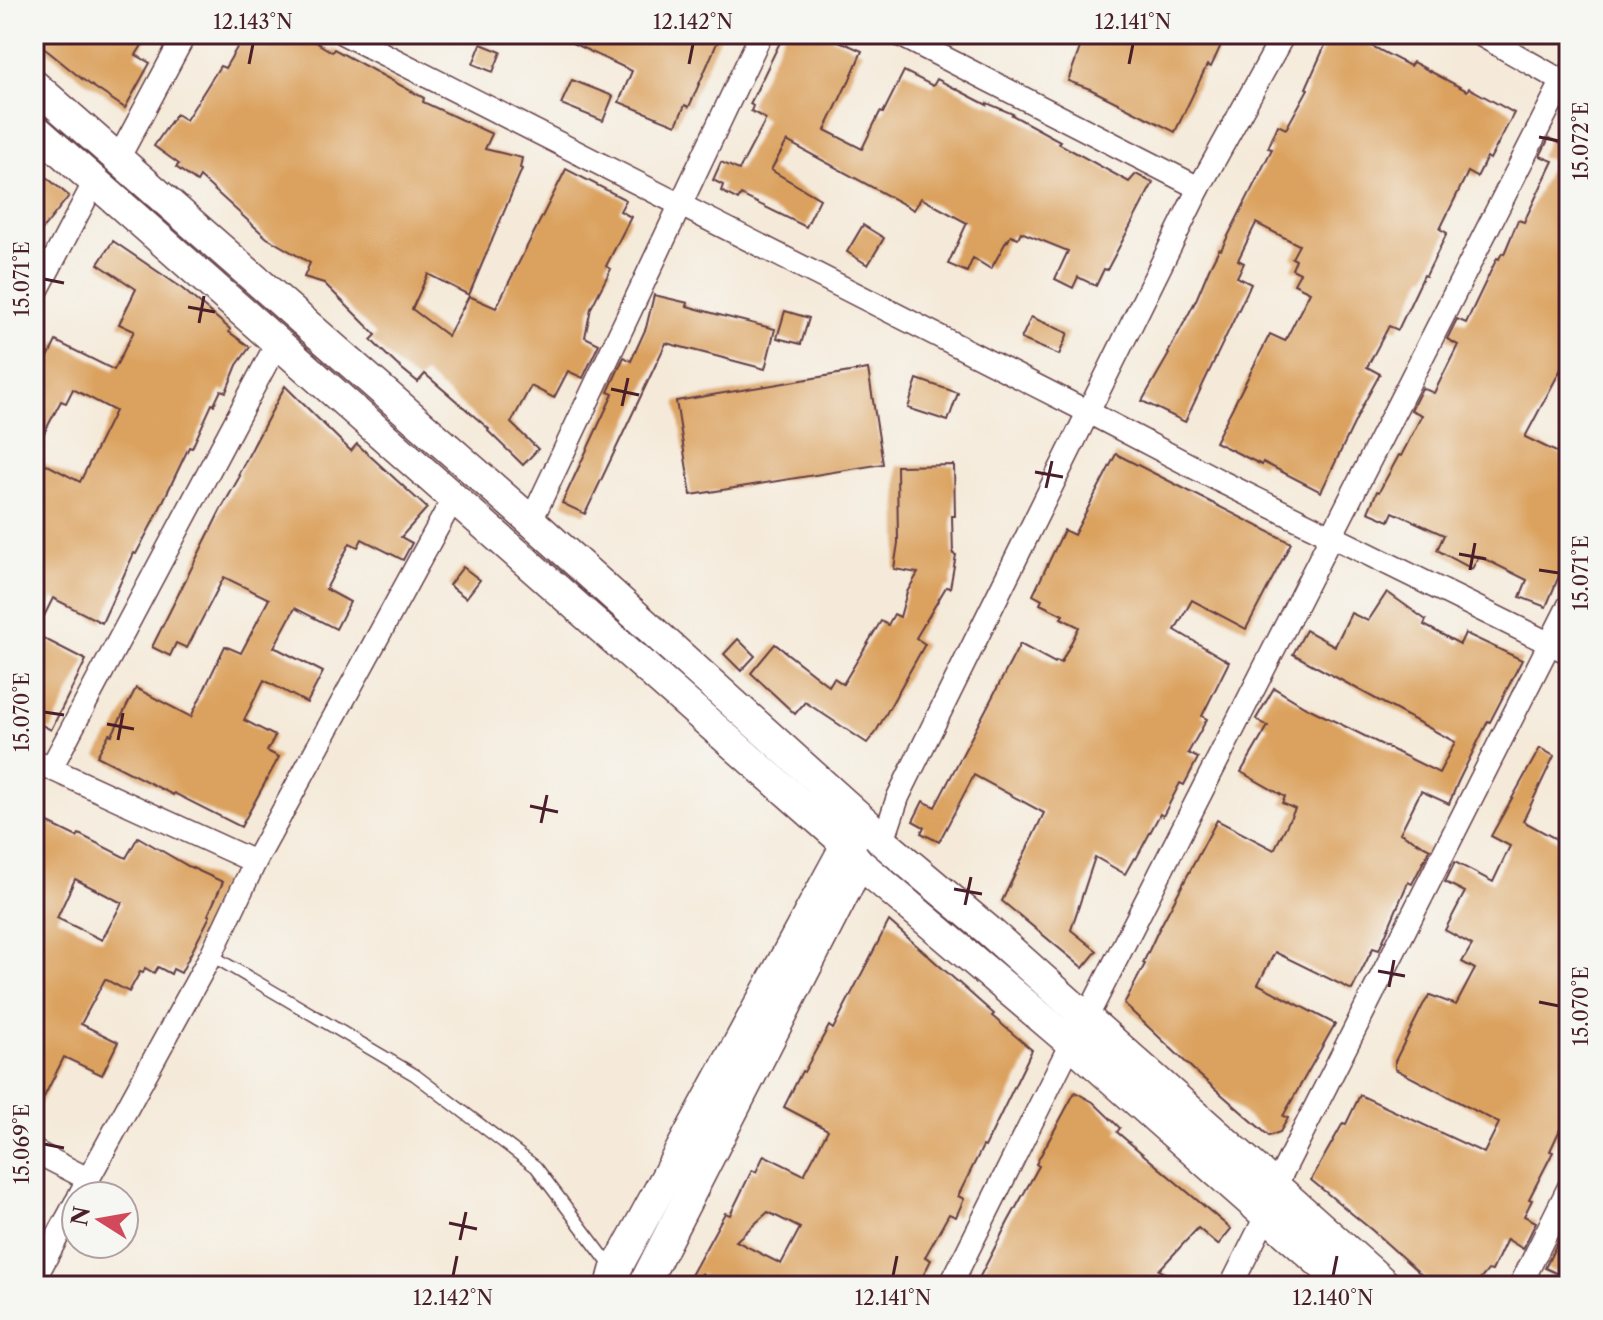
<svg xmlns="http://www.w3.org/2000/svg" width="1603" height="1320" font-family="'Libre Caslon Text',serif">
<rect width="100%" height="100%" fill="#f6f6f2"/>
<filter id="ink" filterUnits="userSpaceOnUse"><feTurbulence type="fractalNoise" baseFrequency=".0125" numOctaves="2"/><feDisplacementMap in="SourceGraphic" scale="16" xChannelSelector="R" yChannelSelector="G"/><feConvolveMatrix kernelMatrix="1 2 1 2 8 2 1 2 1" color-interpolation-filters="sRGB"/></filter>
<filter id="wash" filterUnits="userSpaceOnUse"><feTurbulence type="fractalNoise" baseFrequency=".006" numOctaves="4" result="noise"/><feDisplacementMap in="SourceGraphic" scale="32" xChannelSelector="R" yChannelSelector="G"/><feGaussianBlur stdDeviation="1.8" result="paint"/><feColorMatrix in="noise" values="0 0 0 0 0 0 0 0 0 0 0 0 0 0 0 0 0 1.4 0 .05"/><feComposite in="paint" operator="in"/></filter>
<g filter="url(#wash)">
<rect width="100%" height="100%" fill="#f5ead9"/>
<g id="blocks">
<!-- building -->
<g fill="#dba25e" fill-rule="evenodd">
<path d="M34 34H149L136 55 150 63 125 108 82 79 34 40Z"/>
<path d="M245 34H302L332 52 334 49 424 98 423 102 492 134 485 149 522 158 520 168 522 169 469 295 428 274 412 309 448 336 469 296 496 308 566 169 626 200 620 211 631 217 606 266 611 269 591 308 585 337 599 344 583 378 568 371 554 398 531 386 511 423 538 449 523 465 488 431 489 429 425 374 418 382 396 364 371 340 376 335 324 283 304 277 310 263 267 238 200 177 197 182 176 167 179 164 154 146 176 114 186 120 220 66 225 68Z"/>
<path d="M553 34H721L689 107 685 105 676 125 619 102 632 71Z"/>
<path d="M784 34H823L862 51 847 86H846L825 130 862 149 880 112 883 113 904 71 933 86 937 79 987 105V103L1013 114 1012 115 1060 141 1058 143 1129 182 1136 174 1153 183 1107 270 1104 269 1096 286 1078 277 1073 288 1055 279 1068 251 1021 232 1018 238 1011 235 1008 241 1007 240 991 269 973 258 967 272 948 264 967 223 921 198 914 210 787 141 771 170 820 199 806 227 741 195 738 200 721 191 723 185 713 180 721 162 739 170 766 119 751 111 753 106 750 104Z"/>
<path d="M1085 34H1226L1211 67 1207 65 1175 132 1090 89 1068 81Z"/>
<path d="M1330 34H1349L1410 66 1413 62 1467 91 1469 88 1514 113 1490 159 1487 157 1477 177 1468 172 1440 229 1447 233 1426 276 1424 275 1398 330 1389 326 1367 367 1380 374 1363 405 1321 492 1263 462 1262 465 1215 442 1270 334 1285 341 1310 292 1294 284 1300 273 1292 269 1296 260 1292 258 1299 245 1256 223 1238 260 1244 263 1237 277 1251 284 1185 422 1142 401 1169 354 1168 353 1196 300 1209 269 1219 249 1221 250 1272 149 1268 148 1278 125 1286 129 1308 89 1306 88Z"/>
<path d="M481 44 501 52 493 72 473 64Z"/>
<path d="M572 80 613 96 603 121 561 104Z"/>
<path d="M1569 127V354L1525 437 1569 458V552L1546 607 1520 597 1527 580 1479 556 1472 569 1437 550 1444 535 1393 512 1389 521 1368 512 1377 491 1379 492 1399 455 1401 456 1422 415 1411 410 1422 388 1434 393 1458 345 1447 339 1457 319 1466 323 1497 258 1499 259 1502 253 1504 254 1518 220 1524 222 1553 161 1540 156 1549 138 1561 144Z"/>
<path d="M34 167 69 196 34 240Z"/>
<path d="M863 225 884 238 868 265 847 252Z"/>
<path d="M113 241 179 286 230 329 229 332 250 347 237 365 226 392 221 390 214 405 212 404 192 448 189 447 158 512 136 554 134 553 102 623 53 598 35 634 86 660 51 730 34 721V458L80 482 115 411 73 389 66 403 61 401 34 452V385L56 341 114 370 134 331 119 324 136 289 98 264Z"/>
<path d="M654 295 688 303 687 306 723 316 775 329 765 369 666 343 585 514 562 503 613 394 608 392 624 357 631 361 646 328Z"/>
<path d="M785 311 809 318 801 344 777 338Z"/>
<path d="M1031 317 1068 333 1059 355 1021 339Z"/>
<path d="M868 369 883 464 691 495 676 401Z"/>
<path d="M917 379 958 393 948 421 908 408Z"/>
<path d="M285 386 351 451 357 444 427 508 401 537 412 543 403 560 362 539 358 547 350 543 326 589 350 602 336 629 295 608 274 647 323 672 307 703 264 680 244 720 275 736 267 751 279 757 241 827 174 793 173 795 97 756 109 734 112 735 136 688 191 717 225 646 241 653 269 599 224 577 187 648 176 643 170 656 152 647 220 511 240 476 238 475Z"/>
<path d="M1116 454 1291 543 1246 629 1192 600 1175 630 1229 662 1202 716 1207 719 1188 753 1198 758 1184 785 1180 783 1163 816 1160 814 1136 859 1134 858 1125 874 1095 857 1071 930 1097 951 1083 968 1002 901 1044 813 974 775 939 842 921 833 924 827 913 821 923 801 935 807 1020 644 1055 663 1056 661 1061 663 1079 627 1061 618 1063 615 1040 604 1042 600 1033 595 1064 530 1074 535Z"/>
<path d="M954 465 955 516H952L953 554 956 555 950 588 946 587 916 638 925 644 877 730 867 743 805 702 795 714 751 673 775 644 829 686 834 678 843 684 881 621 888 625 894 614 900 617 907 592 918 573 894 569 898 543 897 466Z"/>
<path d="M463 567 480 580 466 598 449 585Z"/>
<path d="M1387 592 1426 620 1424 625 1460 644 1465 633 1522 660 1490 722 1488 721 1458 782 1449 804 1421 791 1400 833 1430 849 1412 884 1408 882 1379 950 1373 948 1352 990 1275 952 1258 984 1335 1024 1283 1116 1288 1118 1280 1132 1269 1136 1196 1072 1124 1004 1145 964 1143 963 1158 931 1217 820 1274 850 1295 809 1282 803 1285 797 1241 772 1268 726 1256 719 1274 688 1304 706 1439 773 1455 742 1293 654 1306 630 1335 646 1351 613 1368 621Z"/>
<path d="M738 639 755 656 741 671 724 654Z"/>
<path d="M1540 748 1554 756 1523 821 1569 846V1110L1550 1151 1553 1152 1529 1199 1532 1200 1524 1216 1536 1222 1523 1249 1507 1239 1492 1271 1488 1270 1475 1286H1434L1373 1231 1311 1180 1343 1123 1346 1124 1360 1095 1484 1153 1499 1123 1395 1069V1061L1423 1005 1430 995 1456 1005 1475 969 1462 962 1472 945 1445 930 1465 892 1445 882 1455 862 1493 882 1510 846 1491 836Z"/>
<path d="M34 816 77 837 79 834 126 858 138 837 188 866 223 882 208 915 210 916 181 973 173 969 171 974 158 967 154 973 145 968 143 973 140 972 129 992 105 979 81 1024 118 1042 102 1075 64 1057 34 1117ZM75 879 122 903 102 940 57 918Z"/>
<path d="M889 921 994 1014 992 1016 1032 1050 985 1147 983 1146 958 1196 964 1199 956 1217 949 1214 925 1257 931 1260 918 1286H696L703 1273 693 1282 689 1279 725 1213 730 1215 752 1170 756 1172 764 1155 804 1175 828 1130 784 1107 802 1071 804 1072 829 1026 833 1029ZM768 1212 800 1228 781 1264 736 1241Z"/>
<path d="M1075 1092 1093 1102 1120 1128 1117 1132 1231 1229 1218 1245 1198 1228 1159 1270 1190 1286H975L1008 1222 1039 1166 1036 1164Z"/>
<path d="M1561 1235 1569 1239V1279L1545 1268Z"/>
</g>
</g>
</g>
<g filter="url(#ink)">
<use href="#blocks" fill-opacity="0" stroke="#643d45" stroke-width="2"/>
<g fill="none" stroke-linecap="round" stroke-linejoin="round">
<!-- lane casing -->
<g stroke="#643d45" stroke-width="14">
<g id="lane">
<path d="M1562 82 1569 62"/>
<path d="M211 955 415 1075 536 1167 612 1268"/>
</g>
</g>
<!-- street casing -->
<g stroke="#643d45" stroke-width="25">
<g id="street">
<path d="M344 34 1088 412 1222 482 1569 653"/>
<path d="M898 34 1199 188"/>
<path d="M1479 34 1569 85"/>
<path d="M118 159 185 34"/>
<path d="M34 297 95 181"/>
<path d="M531 521 761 34"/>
<path d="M34 761 255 862"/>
<path d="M51 768 277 343"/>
<path d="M883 842 898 797 1199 188 1284 34"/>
<path d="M1087 1017 1562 82"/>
<path d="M34 1151 88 1179"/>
<path d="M1275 1187 1569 605"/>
<path d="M79 1196 211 955 255 862 453 499"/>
<path d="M34 1280 76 1202"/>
<path d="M950 1286 1071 1043"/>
<path d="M1231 1286 1266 1216"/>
<path d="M1520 1286 1569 1187"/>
</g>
</g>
<!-- secondary casing -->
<g stroke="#643d45" stroke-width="33">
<g id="secondary">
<path d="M34 85 531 521 867 824 883 842 989 931 1387 1286"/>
<path d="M34 128 837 836 859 863 1071 1043 1346 1286"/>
<path d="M611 1286 615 1271 845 847 857 834"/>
<path d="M643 1286 859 864"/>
</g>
</g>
<!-- lane -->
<use href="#lane" stroke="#fff" stroke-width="11"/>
<!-- street -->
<use href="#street" stroke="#fff" stroke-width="22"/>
<!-- secondary -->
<use href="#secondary" stroke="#fff" stroke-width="30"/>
</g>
</g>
<!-- ticks -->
<path fill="none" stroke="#4a1f2b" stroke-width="3" d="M249 64 253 44M689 64 693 44M1129 64 1133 44M1539 137 1559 141M44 279 64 283M188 307 215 312M199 323 204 296M611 389 639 395M622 406 628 378M1035 472 1063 477M1046 488 1052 461M1459 554 1486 559M1470 570 1475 543M1539 570 1559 573M44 712 64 715M107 724 134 729M118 740 123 713M530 806 558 812M541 823 547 795M954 889 982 894M965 905 971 877M1378 971 1405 976M1389 987 1394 960M1539 1002 1559 1006M44 1144 64 1148M449 1223 477 1229M460 1240 466 1212M453 1276 457 1256M893 1276 897 1256M1333 1276 1337 1256"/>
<!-- margin -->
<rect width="1603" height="1320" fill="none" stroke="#f6f6f2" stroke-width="88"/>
<!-- north arrow -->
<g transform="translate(100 1220) rotate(281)"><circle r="38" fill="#f6f6f2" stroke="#b1a0a2" stroke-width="2"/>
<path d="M0-6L14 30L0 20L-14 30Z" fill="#d1495b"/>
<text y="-12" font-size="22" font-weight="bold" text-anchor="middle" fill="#4a1f2b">N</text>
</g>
<rect x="44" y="44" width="1515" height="1232" fill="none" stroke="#4a1f2b" stroke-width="3"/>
<g font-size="20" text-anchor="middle" fill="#4a1f2b">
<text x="253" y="29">12.143°N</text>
<text x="693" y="29">12.142°N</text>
<text x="1133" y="29">12.141°N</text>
<text transform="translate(1581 141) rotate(-90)" y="7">15.072°E</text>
<text transform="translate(22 279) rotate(-90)" y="7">15.071°E</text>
<text transform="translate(1581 573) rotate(-90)" y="7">15.071°E</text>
<text transform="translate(22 712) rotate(-90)" y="7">15.070°E</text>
<text transform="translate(1581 1006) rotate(-90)" y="7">15.070°E</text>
<text transform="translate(22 1144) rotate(-90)" y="7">15.069°E</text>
<text x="453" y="1305">12.142°N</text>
<text x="893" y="1305">12.141°N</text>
<text x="1333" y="1305">12.140°N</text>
</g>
</svg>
